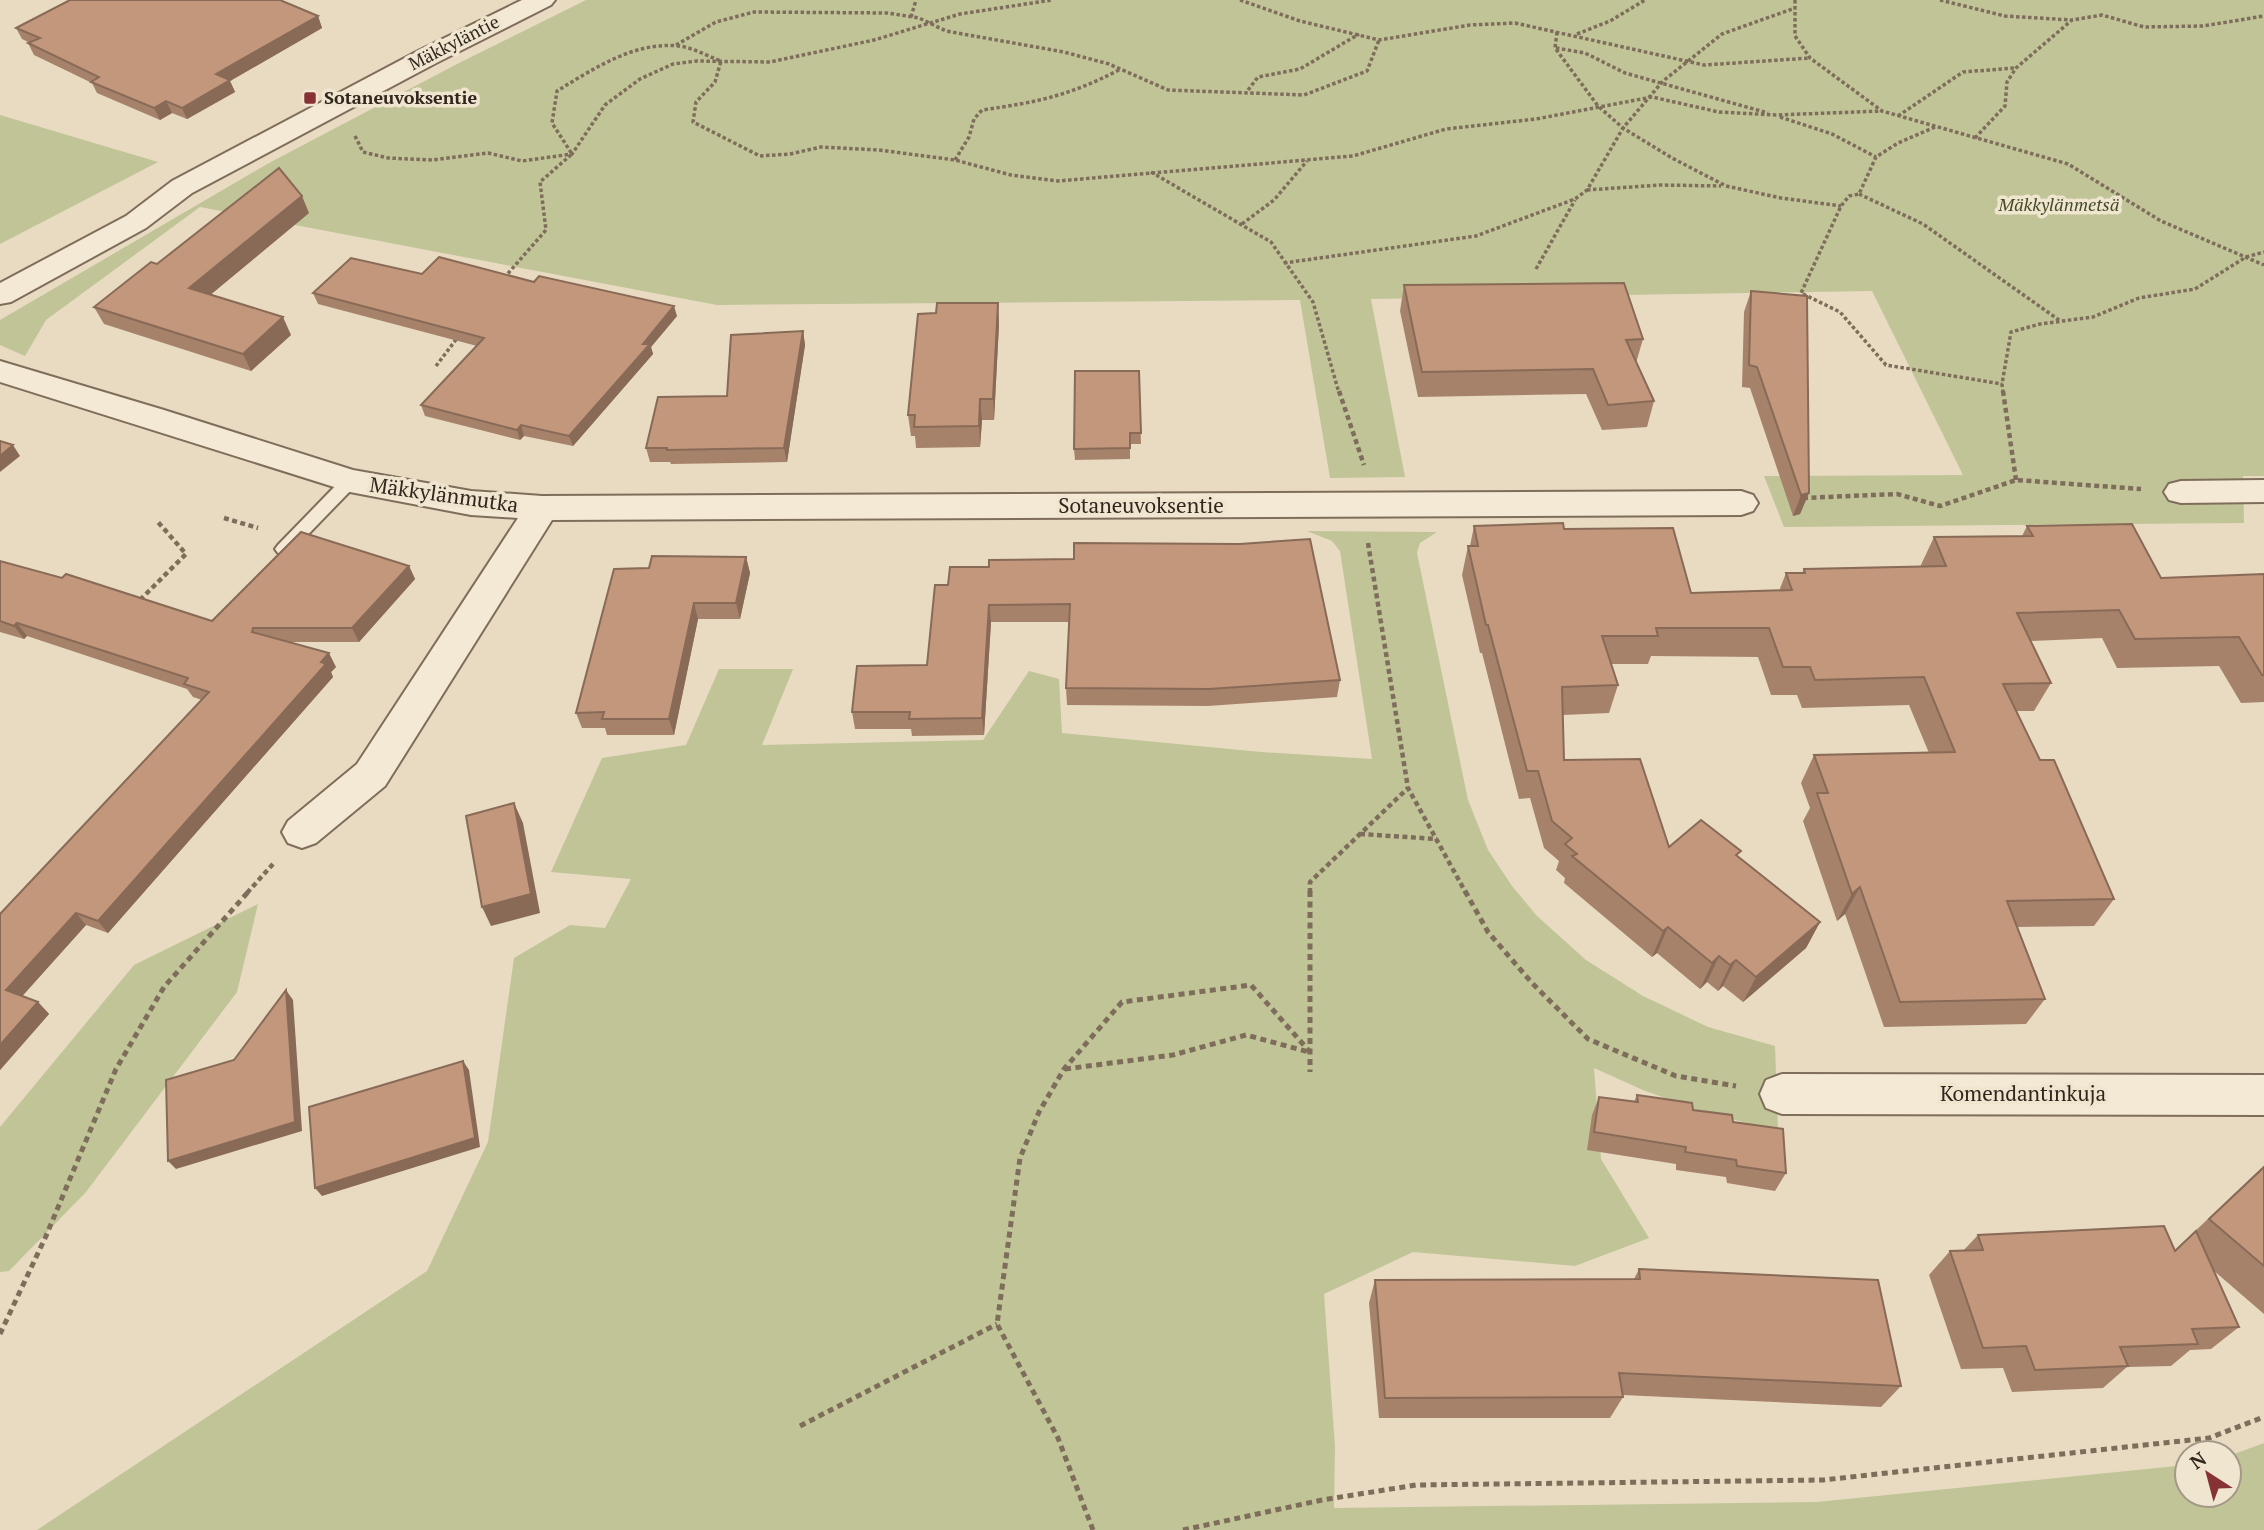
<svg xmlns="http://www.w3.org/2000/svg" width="2264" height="1530" font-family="'PT Serif',serif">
<rect width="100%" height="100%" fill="#e8dbc2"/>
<!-- green -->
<g fill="#c0c497">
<path d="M586 0H2264V476H2243L2244 523 1784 527 1764 476 1963 475 1872 291 1371 299 1405 477 1330 478 1300 300 717 305 200 207 46 320 25 356 0 345V320L269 163 459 63Z"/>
<path d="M0 115 158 162 0 244Z"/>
<path d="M1307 531 1437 532 1420 543 1417 553 1468 800 1488 850 1512 886 1537 916 1586 960 1643 996 1708 1027 1775 1046 1778 1131 1700 1111 1643 1090 1594 1068 1601 1159 1649 1238 1575 1266 1413 1252 1324 1294 1335 1447 1334 1508 1817 1502 2187 1465V1495H2229V1456L2264 1443V1530H37L427 1271 488 1142 514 958 570 925 605 928 631 879 551 872 602 758 686 745 719 669H793L762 745 983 740 1029 671 1059 679 1062 733 1261 752 1372 759 1340 551 1332 541Z"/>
<path d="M258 904 237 992 86 1192 9 1271 0 1272V1127L134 965Z"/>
</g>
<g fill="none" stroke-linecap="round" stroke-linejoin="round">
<!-- service casing -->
<g stroke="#7f6d5b" stroke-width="4">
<path id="service" d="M350 475 358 481 356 485 290 553H278L275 549 278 545 344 477Z"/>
</g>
<!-- minor casing -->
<g stroke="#7f6d5b" stroke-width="4">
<g id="minor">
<path d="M0 361 164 410 353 470 471 491 542 496 1741 491 1753 495 1758 503 1753 511 1741 515 552 520 385 786 316 843 302 848 288 843 282 832 288 821 357 764 518 518 471 515 350 492 0 382Z"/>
<path d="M2264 480V502L2181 503 2169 500 2164 492 2169 484 2181 481Z"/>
<path d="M1782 1074 2264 1075V1115L1782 1114 1766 1108 1760 1094 1766 1080Z"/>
</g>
</g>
<!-- tertiary casing -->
<g stroke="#7f6d5b" stroke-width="4">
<path id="tertiary" d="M522 0H555L551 5 436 63 192 193 146 228 11 302 0 304V283L126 216 172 181 418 51Z"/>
</g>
<!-- path-far2 -->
<g stroke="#7f6d5b" stroke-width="3.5" stroke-dasharray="3.5 2.5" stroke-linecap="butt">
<path d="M1240 0 1300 21 1379 40 1470 25 1515 23 1704 65 1810 58"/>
<path d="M1795 0V36L1810 58 1882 111 2068 164 2161 221 2264 265"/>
<path d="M1940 0 2005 16 2071 20"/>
<path d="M911 17 916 0"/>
<path d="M1557 32 1555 48 1598 106 1623 128 1672 158 1726 186 1781 198 1841 206"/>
<path d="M1577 34 1610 21 1645 0"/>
<path d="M676 45 716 22 754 12 888 13 919 18 946 31 1064 52 1109 64 1168 90 1304 95 1367 71 1379 40"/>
<path d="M1556 48 1585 53 1625 73 1768 113"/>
<path d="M1248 90 1258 77 1300 69 1359 34"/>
<path d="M1898 116 1963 72 2015 68"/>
<path d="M1780 117 1832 134 1876 157"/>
<path d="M1935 127 1898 143 1876 157 1859 194 1849 196 1841 206 1801 293 1840 312 1886 365 2002 384"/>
<path d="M355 136 363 152 388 158 432 160 488 153 522 161 572 154 605 105 640 79 673 64 697 61 770 62 874 40 960 14 1052 0"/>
<path d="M1975 138 2005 106 2007 82 2016 68 2072 20 2102 15 2144 27 2203 26 2264 16"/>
<path d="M955 160 969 137 974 119 982 110C1038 102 1068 96 1119 70"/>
<path d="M1151 172 1271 242 1313 302 1339 393"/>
<path d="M1587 190 1660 185 1721 186"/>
<path d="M1859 194 1923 224 2059 320"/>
<path d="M1242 224 1274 200 1307 161"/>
<path d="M1284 263 1476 236 1575 199 1587 190 1623 128 1663 81 1722 34 1795 8"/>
<path d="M1536 269 1575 200"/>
<path d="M504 278 546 230 540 182 572 154 552 123 557 91C593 69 635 41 679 46 694 48 707 56 721 61L715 82 696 102 693 122 760 156 790 154 821 147 879 150 955 160 1011 175 1058 181 1353 156 1446 129 1536 119 1652 97 1719 112 1776 115 1882 111"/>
<path d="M436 366 458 337"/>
<path d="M2003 393 2002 384 2011 332 2040 324 2093 317 2139 298 2195 289 2246 257 2264 252"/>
</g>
<!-- path-far1 -->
<g stroke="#7f6d5b" stroke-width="4.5" stroke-dasharray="5 3.5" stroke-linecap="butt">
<path d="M1339 391 1364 465"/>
<path d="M2003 391 2016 480"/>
<path d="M1803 498 1897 494 1940 506 2016 480 2141 489"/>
<path d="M224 518 258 528"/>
<path d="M1368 543 1408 788 1466 893"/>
<path d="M140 600 186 554 158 522"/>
<path d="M1360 834 1437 839"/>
<path d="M247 893 273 864"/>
<path d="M1310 893V882L1408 788"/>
</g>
<!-- path -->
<g stroke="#7f6d5b" stroke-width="5" stroke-dasharray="6 4.5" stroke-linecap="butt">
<path d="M1310 891V1072"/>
<path d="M1465 891 1488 932 1532 983 1588 1039 1676 1076 1736 1086"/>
<path d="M1065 1069 1173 1055 1246 1035 1309 1052"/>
<path d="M0 1334 46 1236 116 1069 164 987 249 891"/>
<path d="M800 1426 997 1324"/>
<path d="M1093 1530 1058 1438 997 1324 1020 1158 1039 1112 1064 1069 1122 1002 1251 985 1310 1052"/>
<path d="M1183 1530 1322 1500 1416 1485 1823 1480 2209 1438 2264 1417"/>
</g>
<!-- service -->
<use href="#service" fill="#f4e9d4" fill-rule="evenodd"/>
<!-- minor -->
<use href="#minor" fill="#f4e9d4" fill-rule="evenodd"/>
<!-- tertiary -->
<use href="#tertiary" fill="#f4e9d4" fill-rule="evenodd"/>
</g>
<!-- wall -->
<g fill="#a7826b">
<path d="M318 16 322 28 230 81 235 92 187 119 172 113 160 120 97 93 92 83 34 55 28 43H30L22 39 16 28Z"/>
<path d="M309 213 210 295 291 335 251 371 104 324 94 307 157 264Z"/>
<path d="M422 274 534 282 677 316 651 347 653 354 573 446 524 436 520 440 425 416 421 405 477 346 318 304 313 293Z"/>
<path d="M1404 285 1643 339 1636 363 1654 401 1647 427 1602 430 1586 394 1418 397 1400 311Z"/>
<path d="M1751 291 1809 493 1800 514 1793 516 1750 388 1742 387 1744 312Z"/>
<path d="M998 303 999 324 994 420H982L980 447 916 448 915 436H911L908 415 936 313Z"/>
<path d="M803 331 805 345 787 462 671 464 670 462H650L646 448 727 396Z"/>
<path d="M1139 371 1141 444H1130V459L1075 460 1074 449Z"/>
<path d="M1474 526 1564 529 1691 593 1779 591 1786 573H1802L1804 569 1920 567 1934 537 2022 536 2027 526 2161 578 2264 574V702L2241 703 2219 666 2117 668 2102 638 2030 641 2051 683 2034 711H2017L2040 760 2114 899 2094 926 2017 927 2045 999 2026 1024 1884 1027 1845 914 1837 921 1803 821 1810 808 1801 783 1814 755 1929 753 1909 705 1802 708 1797 695H1771L1758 657 1651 656 1648 664H1611L1618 685 1609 713 1563 715 1564 760 1669 847 1738 857 1820 922 1806 948 1743 1002 1723 986 1718 991 1707 982 1700 989 1657 953 1652 957 1564 883 1565 878 1556 870 1559 861 1544 848 1530 798 1519 799 1482 653H1480L1462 575 1468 546H1470Z"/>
<path d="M746 557 750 573 740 619H698L674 735H607L605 728H582L576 713 649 568Z"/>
<path d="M0 561 212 621 409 566 415 579 359 642H288L336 667 331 672 333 677 108 933 86 925 22 996 38 1002 49 1014 0 1070V914L202 700 193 697 187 689 27 636 24 639 0 632Z"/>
<path d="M950 567 1340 680 1337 697 1208 706 1067 705 1066 688 1069 622H991L984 735 912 736 911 729H855L852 712 927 665 948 585Z"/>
<path d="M1637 1095 1693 1110 1733 1122 1786 1173 1775 1191 1727 1183 1726 1177 1676 1170V1164L1587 1150 1592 1115 1599 1097 1634 1102Z"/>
<path d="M2264 1166V1314L2213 1270 2239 1327 2211 1349 2190 1350 2171 1366 2127 1367 2103 1388 2012 1392 2003 1368 1961 1369 1929 1275 1950 1251H1963L1978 1235 2175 1250Z"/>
<path d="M1639 1269 1901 1386 1881 1407 1623 1395V1397L1610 1418H1379L1369 1303 1375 1280 1634 1279Z"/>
</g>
<!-- shaded-wall -->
<g fill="#886a57">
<path d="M318 16 322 28 230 81 235 92 187 119 182 108 216 74Z"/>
<path d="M166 101 172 113 160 120 154 108Z"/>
<path d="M302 196 309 213 197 306 189 288Z"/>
<path d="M998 303 999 324 994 420 993 399Z"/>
<path d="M674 306 677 316 651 347 653 354 573 446 569 436Z"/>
<path d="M283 317 291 335 251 371 243 354Z"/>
<path d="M803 331 805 345 787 462 784 448Z"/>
<path d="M980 399 982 420 980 447 979 426Z"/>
<path d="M521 425 524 436 520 440 517 430Z"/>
<path d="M13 445 20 456 0 472V456Z"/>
<path d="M1809 493 1800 514 1793 516 1801 495Z"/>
<path d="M746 557 750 573 740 619 736 603Z"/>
<path d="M409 566 415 579 359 642 352 628Z"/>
<path d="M694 603 698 619 674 735 669 719Z"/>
<path d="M989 605 991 622 984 735 982 718Z"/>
<path d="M17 623 27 636 24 639 14 626Z"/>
<path d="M329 653 336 667 331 672 333 677 108 933 98 921Z"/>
<path d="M514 803 523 823 540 913 491 926 482 907Z"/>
<path d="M1860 887 1845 914 1837 921 1852 894Z"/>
<path d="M76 913 86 925 17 1002 6 990Z"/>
<path d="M1820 922 1806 948 1743 1002 1756 977Z"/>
<path d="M1668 927 1657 953 1652 957 1663 931Z"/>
<path d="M1719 956 1707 982 1700 989 1712 963Z"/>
<path d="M1736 960 1723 986 1718 991 1730 965Z"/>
<path d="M286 990 293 1000 302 1131 176 1169 168 1161Z"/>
<path d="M38 1002 49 1014 0 1070V1045Z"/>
<path d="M463 1061 469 1070 480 1147 322 1196 315 1188Z"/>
</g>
<!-- building -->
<g fill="#c2977c" stroke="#886a57" stroke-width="2">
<path d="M70 0H280L318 16 216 74 230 80 182 108 166 101 154 108 91 82 99 77 28 43 40 38 16 28Z"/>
<path d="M279 168 302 196 189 288 283 317 243 354 94 307 151 262 157 264Z"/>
<path d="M439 257 534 282 539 276 674 306 643 344H650L569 436 521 425 517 430 421 405 484 338 313 293 351 258 422 274Z"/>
<path d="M1624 283 1643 339 1626 340 1654 401 1608 405 1593 369 1422 372 1404 285Z"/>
<path d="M1751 291 1807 296 1809 493 1801 495 1757 367 1749 365Z"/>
<path d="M937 303H998L993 399H980L979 426 914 427 915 415H908L918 314 936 313Z"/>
<path d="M803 331 784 448 667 450V448H646L658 397 727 396 731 335Z"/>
<path d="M1075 371H1139L1141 433H1130V448L1074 449Z"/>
<path d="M0 441 13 445 0 456Z"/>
<path d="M1563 523 1564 529 1673 528 1691 593 1792 590 1786 573H1805L1804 569 1946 566 1934 537 2033 536 2027 526 2132 524 2161 578 2264 574V675H2262L2239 637 2135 639 2119 610 2017 613 2051 683 2003 684 2040 760H2054L2114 899 2007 901 2045 999 1900 1002 1860 887 1852 894 1817 793H1828L1814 755 1955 752 1924 677 1815 680 1810 667H1783L1769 628H1656L1658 636H1602L1618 685 1562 687 1564 760 1640 759 1669 847 1701 820 1741 851 1736 855 1820 922 1756 977 1736 960 1730 965 1719 956 1712 963 1668 927 1663 931 1572 856 1577 854 1565 844 1572 838 1552 821 1538 771H1527L1488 625H1486L1468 546H1478L1474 526Z"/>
<path d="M301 532 409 566 352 628H253L252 632 329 653 321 662 326 664 98 921 76 913 6 990 38 1002 0 1045V914L209 692 184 684 188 678 17 623 14 626 0 621V561L62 578 66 574 212 621Z"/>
<path d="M1310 539 1340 680 1209 689 1066 688 1070 604 989 605 982 718 909 719 910 712H852L857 666 927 665 935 585H948L950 567H989V560L1074 559V543L1240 544Z"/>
<path d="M652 556 746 557 736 603H694L669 719H602L604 712 576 713 614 569 649 568Z"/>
<path d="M514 803 531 894 482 907 466 816Z"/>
<path d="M286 990 295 1122 168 1161 166 1080 234 1060Z"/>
<path d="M463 1061 475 1138 315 1188 309 1107Z"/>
<path d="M1637 1095 1692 1103 1693 1110 1732 1115 1733 1122 1783 1129 1786 1173 1737 1166 1736 1160 1685 1152 1686 1147 1594 1132 1599 1097 1638 1102Z"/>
<path d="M2264 1167V1266L2209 1219Z"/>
<path d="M2164 1226 2175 1251 2196 1231 2239 1327 2192 1329 2198 1344 2120 1347 2128 1366 2035 1370 2026 1346 1983 1348 1950 1251 1983 1250 1978 1235Z"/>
<path d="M1639 1269 1878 1280 1901 1386 1619 1373 1623 1397 1385 1398 1375 1280 1640 1279Z"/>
</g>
<!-- markers -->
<rect fill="#873235" stroke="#f0e6d0" stroke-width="2.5" x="303" y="91" width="14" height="14" rx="3.5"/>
<g text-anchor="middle" stroke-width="7" stroke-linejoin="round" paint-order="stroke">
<!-- far-street labels -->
<g font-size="18" fill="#31261e" stroke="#f0e6d0">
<text transform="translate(454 43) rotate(-27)" y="6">Mäkkyläntie</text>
</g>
<!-- far-poi labels -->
<g font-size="18" font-weight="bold" fill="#31261e" stroke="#f0e6d0" text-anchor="start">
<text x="324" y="104">Sotaneuvoksentie</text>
</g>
<!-- far-park labels -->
<g font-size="18" font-style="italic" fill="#434b27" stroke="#f0e6d0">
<text x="2059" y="211">Mäkkylänmetsä</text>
</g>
<!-- street labels -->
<g font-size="21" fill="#31261e" stroke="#f0e6d0">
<text transform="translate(444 495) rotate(8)" y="7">Mäkkylänmutka</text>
<text x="1141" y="513">Sotaneuvoksentie</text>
<text x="2023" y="1101">Komendantinkuja</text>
</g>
</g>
<!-- north arrow -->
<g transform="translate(2208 1474) rotate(324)"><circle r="33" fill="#f0e6d0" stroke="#a49989" stroke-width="2"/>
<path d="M0-5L12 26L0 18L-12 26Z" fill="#873235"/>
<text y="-10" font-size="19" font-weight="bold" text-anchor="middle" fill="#31261e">N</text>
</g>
</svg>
